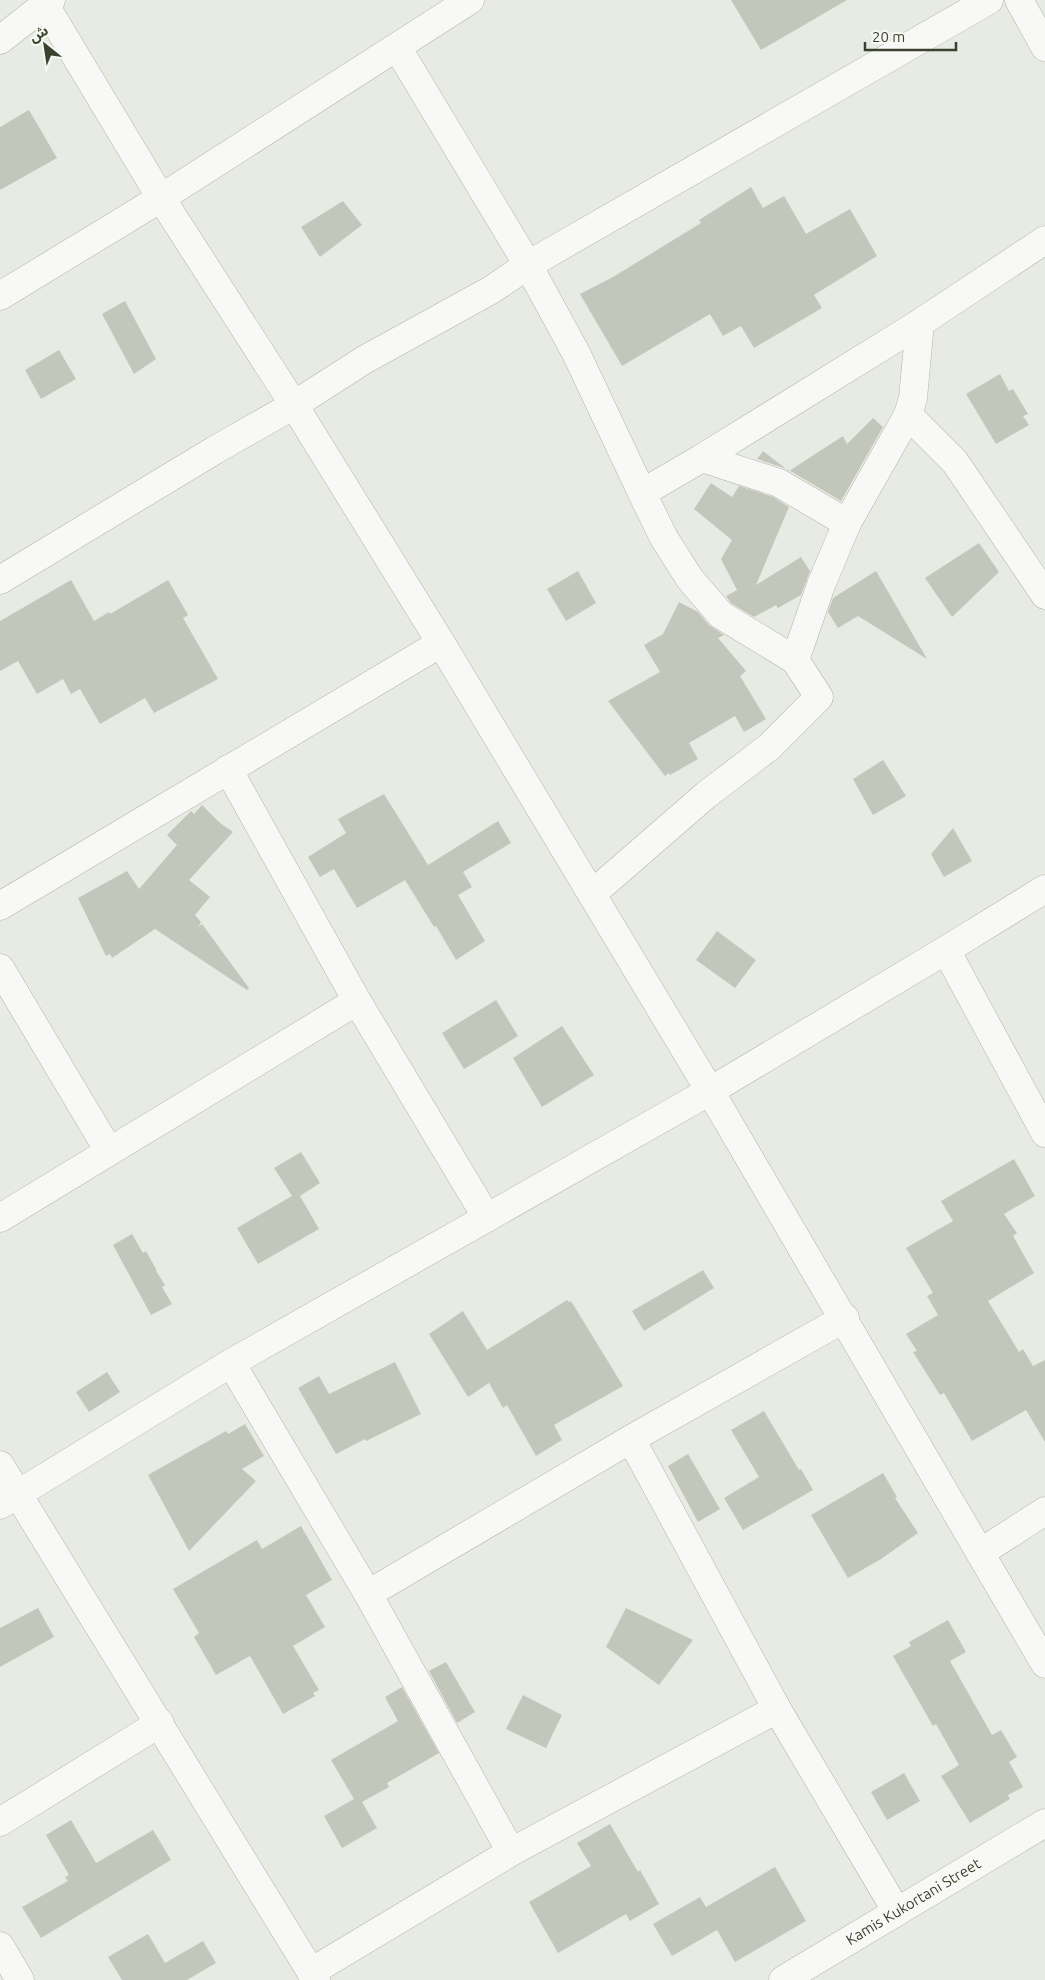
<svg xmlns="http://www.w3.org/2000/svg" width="1045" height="1980" font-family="Ubuntu,'Noto Sans Arabic',sans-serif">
<rect width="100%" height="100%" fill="#e8ebe4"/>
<!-- building -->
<g fill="#c3c7bb">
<path d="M731 0H847L761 50Z"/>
<path d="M29 110 57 158 0 190V127Z"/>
<path d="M751 187 763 208 784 196 806 234 850 209 877 256 814 295 822 308 754 348 741 326 723 336 710 314 622 366 580 294 613 277 701 223 699 220Z"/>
<path d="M343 201 362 225 320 257 301 227Z"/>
<path d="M125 301 156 359 134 374 102 314Z"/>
<path d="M59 350 76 379 41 399 25 370Z"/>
<path d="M1000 374 1009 391 1013 389 1028 414 1023 416 1029 425 996 444 966 394Z"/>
<path d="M873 418 883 427 841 501 787 469 757 459 763 451 789 471 843 436 847 444Z"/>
<path d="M711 483 732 497 739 486 773 497 789 507 756 585 801 557 810 571 801 595 778 608 776 605 754 617 731 603 726 596 737 590 721 559 732 540 694 509Z"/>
<path d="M979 543 999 572 952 617 925 578Z"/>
<path d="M578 571 596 603 566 621 547 589Z"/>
<path d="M876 571 927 659 858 616 838 628 828 612 833 598Z"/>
<path d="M71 580 94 621 109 612 110 614 168 580 188 615 183 618 218 679 154 713 145 698 100 724 80 689 71 694 63 679 37 694 18 661 0 671V621Z"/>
<path d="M679 602 698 612 709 625 724 635 718 638 746 671 740 676 766 719 744 732 735 716 689 743 698 759 670 775 669 773 665 776 608 701 660 672 644 645 663 634Z"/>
<path d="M883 760 906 796 873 815 853 779Z"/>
<path d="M384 794 428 865 498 821 511 843 463 872 472 887 458 895 485 941 456 960 436 926 434 927 405 880 357 908 334 869 320 877 308 857 346 833 338 819Z"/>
<path d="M202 805 220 823 233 832 189 880 210 897 195 915 201 922 198 927 202 924 249 988 247 990 155 929 112 958 110 954 106 956 78 898 127 871 139 889 177 845 167 835 191 811 194 814Z"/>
<path d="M953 828 972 861 944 877 931 854Z"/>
<path d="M717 931 756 960 735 988 696 960Z"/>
<path d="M496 1000 518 1036 464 1069 442 1033Z"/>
<path d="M562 1026 594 1075 542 1107 513 1058Z"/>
<path d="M301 1152 320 1183 300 1196 319 1229 258 1264 237 1228 292 1196 274 1168Z"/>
<path d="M1014 1159 1035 1196 1004 1214 1017 1233 1013 1236 1034 1273 988 1301 1019 1352 1023 1349 1033 1366 1045 1360V1442L1026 1410 972 1441 944 1393 940 1395 913 1352 917 1351 906 1334 938 1315 927 1296 933 1293 906 1248 953 1221 941 1201Z"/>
<path d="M132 1234 143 1253 146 1251 157 1271H156L165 1285 162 1287 172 1304 151 1315 113 1245Z"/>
<path d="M703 1270 714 1288 644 1331 632 1311Z"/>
<path d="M567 1300 569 1302 571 1301 623 1386 554 1425 562 1440 536 1456 507 1405 503 1408 489 1383 468 1397 429 1334 463 1311 487 1350Z"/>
<path d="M395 1362 421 1414 366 1441 365 1439 336 1454 298 1388 319 1376 329 1394Z"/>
<path d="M107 1372 120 1392 89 1412 76 1392Z"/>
<path d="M764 1411 799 1470 801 1469 813 1490 743 1530 724 1498 759 1477 731 1430Z"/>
<path d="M245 1424 264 1456 242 1469 256 1481 189 1551 148 1475 226 1431 228 1434Z"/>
<path d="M688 1454 720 1509 698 1522 668 1466Z"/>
<path d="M883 1473 897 1497 895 1498 918 1533 881 1559 848 1578 811 1515Z"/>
<path d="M301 1526 332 1580 306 1595 325 1627 293 1646 319 1690 313 1693 315 1696 283 1714 250 1656 216 1675 194 1637 199 1633 173 1589 257 1540 262 1549Z"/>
<path d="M38 1608 54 1637 0 1667V1628Z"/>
<path d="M626 1608 693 1640 659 1685 606 1647Z"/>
<path d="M948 1620 966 1652 950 1661 992 1735 1001 1730 1017 1757 1009 1762 1023 1787 1008 1795 1010 1799 970 1823 941 1776 959 1765 936 1724 933 1726 893 1656 911 1646 909 1642Z"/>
<path d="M446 1662 475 1712 457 1723 429 1671Z"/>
<path d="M402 1687 439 1753 387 1783 389 1787 362 1802 377 1828 342 1848 324 1816 354 1799 331 1760 398 1721 385 1697Z"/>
<path d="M523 1695 562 1715 546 1748 506 1729Z"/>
<path d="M904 1773 920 1801 887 1820 871 1792Z"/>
<path d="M71 1820 96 1863 153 1830 171 1860 41 1938 22 1907 68 1881 65 1877 69 1875 46 1835Z"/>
<path d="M610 1824 638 1872 640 1870 659 1904 630 1921 626 1914 558 1953 529 1902 591 1866 577 1843Z"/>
<path d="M775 1867 806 1921 735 1962 717 1930 672 1956 653 1924 700 1897 706 1907Z"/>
<path d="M148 1934 165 1963 203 1941 216 1963 187 1980H122L108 1957Z"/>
</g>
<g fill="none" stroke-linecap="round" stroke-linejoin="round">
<!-- minor casing -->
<g stroke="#b0b5a9" stroke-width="29">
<g id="minor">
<path d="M1019 0 1045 47"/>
<path d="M0 40 51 0"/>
<path d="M397 47 528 265 576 353 642 493 702 458 779 483 847 523"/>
<path d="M0 296 161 198 470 0"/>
<path d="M908 415 955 462 1045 595"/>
<path d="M702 458 920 323 1045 240"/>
<path d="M642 493 664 538 690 579 721 615 795 660"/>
<path d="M0 580 215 450 294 405 364 360 491 290 528 265 989 0"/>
<path d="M228 769 357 1001 487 1218"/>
<path d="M1045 889 946 950 710 1091 1045 1664"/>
<path d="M592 894 706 795 769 747 819 697 795 660 821 585 847 523 908 415 913 398 920 323"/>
<path d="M0 906 441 643"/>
<path d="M946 950 1045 1133"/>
<path d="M0 968 109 1151"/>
<path d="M0 1218 357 1001"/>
<path d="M231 1363 368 1594 511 1852"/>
<path d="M631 1439 777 1709 897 1912"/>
<path d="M0 1465 316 1980"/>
<path d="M0 1505 231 1363 710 1091 441 643 294 405 161 198 42 0"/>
<path d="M980 1553 1045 1511"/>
<path d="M368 1594 631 1439 845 1318"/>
<path d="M0 1822 160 1723"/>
<path d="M0 1946 20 1980"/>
<path d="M311 1972 511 1852 777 1709"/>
<path id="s1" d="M783 1980 1045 1823"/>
</g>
</g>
<!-- minor -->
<use href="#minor" stroke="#f8f9f6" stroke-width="28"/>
</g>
<g text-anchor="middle" stroke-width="4.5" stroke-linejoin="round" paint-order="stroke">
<!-- street labels -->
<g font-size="15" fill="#3a422d" stroke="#f7f8f3">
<text dy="5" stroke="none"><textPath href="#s1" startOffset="152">Kamis Kukortani Street</textPath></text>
</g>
</g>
<!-- north arrow -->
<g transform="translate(45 45) rotate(330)" stroke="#f7f8f3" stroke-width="4" paint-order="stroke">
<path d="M0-4L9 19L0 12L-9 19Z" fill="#3a422d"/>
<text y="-8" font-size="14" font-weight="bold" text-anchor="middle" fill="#3a422d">ش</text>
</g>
<!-- scale -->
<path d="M865 42v8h91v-8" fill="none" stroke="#3a422d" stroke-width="2.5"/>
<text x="872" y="42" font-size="15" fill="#3a422d" stroke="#f7f8f3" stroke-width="4" paint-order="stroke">20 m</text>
</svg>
